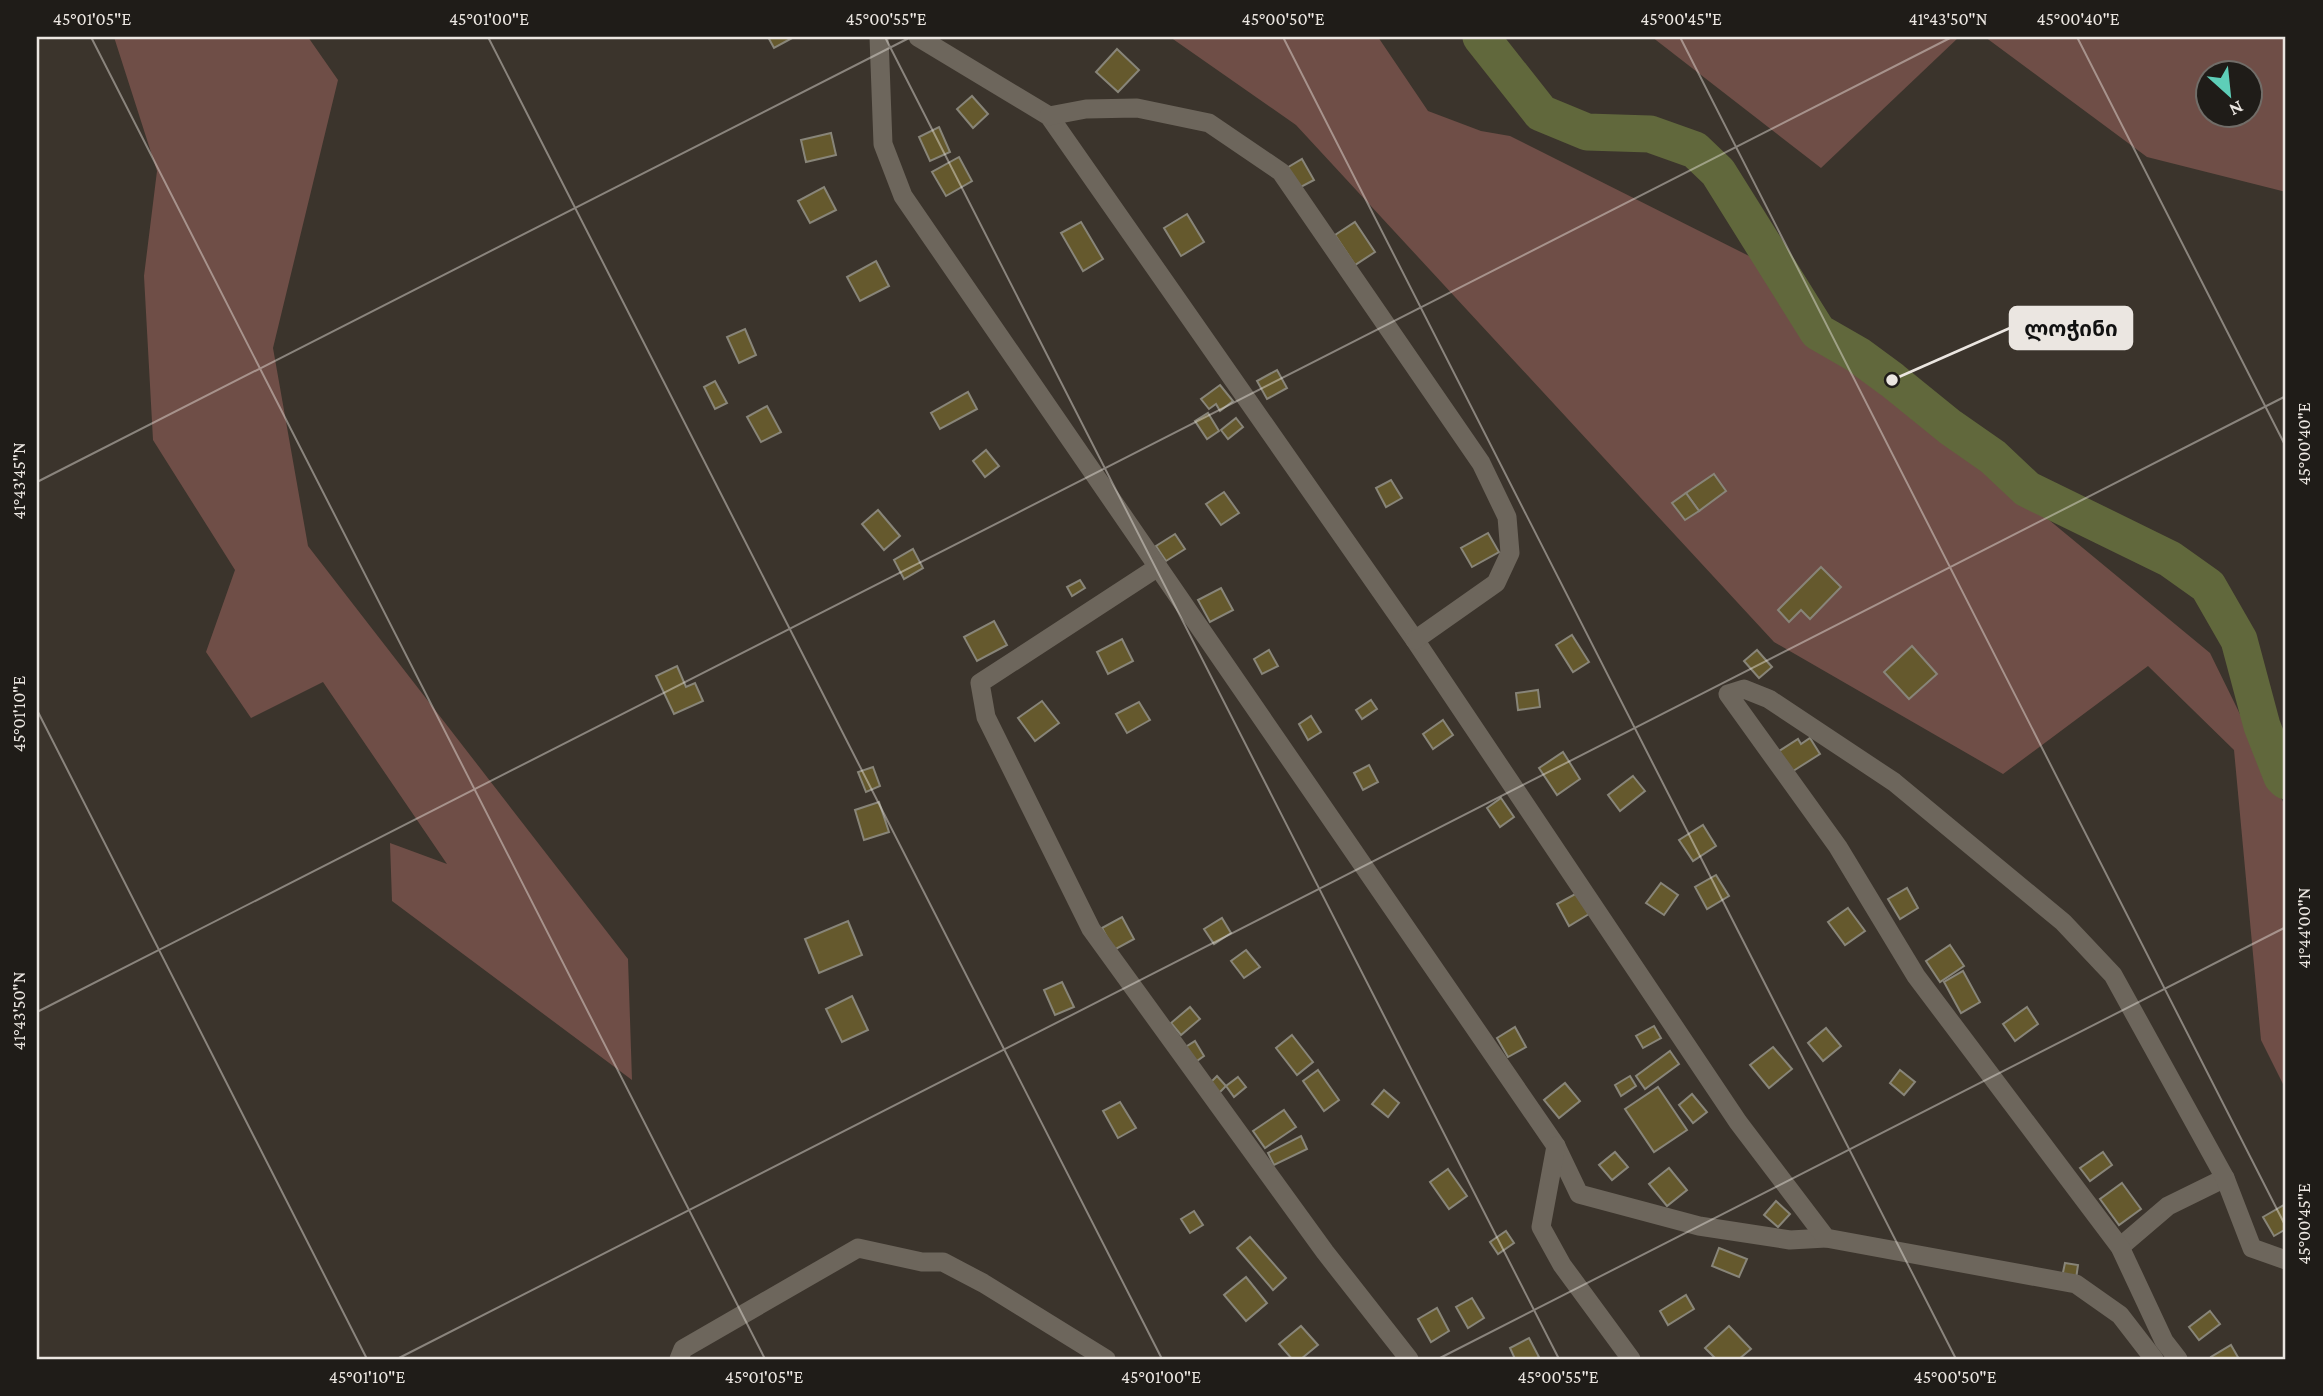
<svg xmlns="http://www.w3.org/2000/svg" width="2323" height="1396" font-family="'Crimson Pro','Noto Sans Georgian',serif">
<rect width="100%" height="100%" fill="#3b342c"/>
<!-- green -->
<g fill="#6f4e47" fill-rule="evenodd">
<path d="M114 37H308L338 80 273 348 308 546 628 959 632 1080 392 901 390 843 447 864 323 682 251 718 206 652 235 570 153 440 144 276 157 171Z"/>
<path d="M1170 37H1378L1428 111 1481 131 1510 136 1765 264 1813 342 2020 496 2210 653 2286 808V1090L2261 1040 2234 750 2148 666 2003 774 1774 642 1296 125Z"/>
<path d="M1652 37H1959L1821 168Z"/>
<path d="M1985 37H2286V192L2147 157ZM2208 74H2250V116H2208Z"/>
</g>
<g fill="none" stroke-linecap="round" stroke-linejoin="round">
<!-- river -->
<path stroke="#61683c" stroke-width="37" d="M1481 37 1541 113 1587 132 1650 134 1695 150 1718 172 1818 332 1858 355 1892 380 1950 427 1993 457 2027 489 2170 559 2208 586 2239 640 2262 726 2282 777 2286 781"/>
</g>
<!-- building -->
<g fill="#65592d" stroke="#888579" stroke-width="2">
<path d="M768 37H794L774 48Z"/>
<path d="M1117 49 1139 70 1118 92 1096 72Z"/>
<path d="M972 96 988 114 973 128 957 109Z"/>
<path d="M939 127 950 152 930 161 919 137Z"/>
<path d="M831 133 836 155 806 162 801 140Z"/>
<path d="M959 157 972 181 946 196 932 172Z"/>
<path d="M1302 159 1314 180 1297 189 1285 169Z"/>
<path d="M824 187 836 210 810 223 798 201Z"/>
<path d="M1187 214 1204 242 1181 256 1164 228Z"/>
<path d="M1081 222 1103 259 1083 271 1061 233Z"/>
<path d="M1355 222 1375 252 1355 265 1335 235Z"/>
<path d="M876 261 889 286 860 301 847 277Z"/>
<path d="M745 329 756 355 739 363 727 337Z"/>
<path d="M1277 370 1287 388 1267 399 1257 381Z"/>
<path d="M715 381 727 403 715 409 704 387Z"/>
<path d="M1220 385 1233 401 1220 411 1216 404 1209 409 1201 399Z"/>
<path d="M968 392 977 409 940 429 931 413Z"/>
<path d="M767 406 781 432 761 442 747 417Z"/>
<path d="M1208 413 1219 431 1207 439 1195 421Z"/>
<path d="M1236 418 1243 427 1228 439 1221 430Z"/>
<path d="M986 450 999 466 985 477 973 461Z"/>
<path d="M1714 474 1726 491 1699 511 1686 493Z"/>
<path d="M1391 480 1402 498 1386 507 1376 488Z"/>
<path d="M1224 492 1239 513 1221 525 1206 504Z"/>
<path d="M1686 493 1699 511 1685 520 1672 503Z"/>
<path d="M878 510 900 536 884 550 862 524Z"/>
<path d="M1488 533 1499 552 1472 567 1461 548Z"/>
<path d="M1175 534 1185 549 1166 561 1156 546Z"/>
<path d="M913 549 923 568 904 579 894 560Z"/>
<path d="M1821 567 1841 587 1810 619 1801 610 1789 622 1778 610Z"/>
<path d="M1080 580 1085 588 1072 596 1067 587Z"/>
<path d="M1221 588 1233 610 1210 622 1198 600Z"/>
<path d="M994 621 1007 645 977 661 964 637Z"/>
<path d="M1572 635 1589 662 1573 672 1556 645Z"/>
<path d="M1122 639 1133 661 1108 674 1097 652Z"/>
<path d="M1912 646 1937 674 1909 699 1884 672Z"/>
<path d="M1269 650 1278 666 1262 674 1254 659Z"/>
<path d="M1757 650 1772 667 1759 678 1744 661Z"/>
<path d="M677 666 686 687 695 683 703 701 674 714 656 676Z"/>
<path d="M1538 690 1540 707 1518 710 1516 693Z"/>
<path d="M1371 700 1377 709 1362 719 1356 710Z"/>
<path d="M1042 701 1059 723 1035 741 1018 718Z"/>
<path d="M1139 702 1150 720 1127 733 1116 714Z"/>
<path d="M1311 716 1321 732 1308 740 1299 724Z"/>
<path d="M1443 720 1453 735 1433 749 1423 734Z"/>
<path d="M1810 738 1820 754 1790 773 1776 753 1798 739 1801 744Z"/>
<path d="M1563 752 1580 779 1557 795 1539 768Z"/>
<path d="M1369 765 1378 782 1363 790 1354 773Z"/>
<path d="M873 767 880 786 866 792 858 772Z"/>
<path d="M1633 776 1645 791 1620 811 1608 795Z"/>
<path d="M1501 798 1514 817 1500 827 1487 808Z"/>
<path d="M879 802 889 832 864 840 855 810Z"/>
<path d="M1703 825 1716 846 1693 861 1679 840Z"/>
<path d="M1716 875 1729 896 1707 909 1695 887Z"/>
<path d="M1661 883 1678 895 1664 915 1646 903Z"/>
<path d="M1907 888 1918 908 1900 919 1888 899Z"/>
<path d="M1577 893 1589 914 1569 926 1557 904Z"/>
<path d="M1848 908 1865 931 1845 945 1828 922Z"/>
<path d="M1122 917 1134 939 1114 950 1102 928Z"/>
<path d="M1222 918 1231 933 1214 944 1204 929Z"/>
<path d="M848 921 862 955 819 973 805 939Z"/>
<path d="M1950 945 1964 966 1940 982 1926 961Z"/>
<path d="M1246 950 1260 967 1244 978 1231 961Z"/>
<path d="M1963 971 1980 1002 1961 1013 1944 982Z"/>
<path d="M1062 982 1074 1007 1055 1015 1044 990Z"/>
<path d="M852 996 868 1030 842 1042 826 1009Z"/>
<path d="M1190 1007 1200 1019 1181 1035 1171 1023Z"/>
<path d="M2027 1007 2038 1024 2015 1041 2003 1024Z"/>
<path d="M1654 1026 1661 1038 1643 1048 1636 1036Z"/>
<path d="M1515 1027 1526 1047 1508 1057 1497 1038Z"/>
<path d="M1826 1028 1841 1046 1823 1061 1808 1043Z"/>
<path d="M1292 1035 1313 1062 1297 1075 1276 1048Z"/>
<path d="M1195 1041 1204 1056 1194 1063 1184 1048Z"/>
<path d="M1773 1047 1792 1069 1769 1088 1750 1065Z"/>
<path d="M1670 1051 1679 1064 1645 1089 1636 1076Z"/>
<path d="M1318 1070 1339 1100 1324 1111 1303 1081Z"/>
<path d="M1900 1070 1915 1082 1904 1095 1890 1083Z"/>
<path d="M1217 1076 1226 1086 1219 1093 1210 1083Z"/>
<path d="M1630 1076 1636 1086 1621 1096 1615 1085Z"/>
<path d="M1238 1077 1246 1087 1234 1097 1226 1086Z"/>
<path d="M1565 1083 1580 1101 1559 1118 1544 1100Z"/>
<path d="M1658 1087 1687 1130 1654 1152 1625 1109Z"/>
<path d="M1384 1090 1399 1103 1388 1117 1372 1104Z"/>
<path d="M1692 1094 1707 1112 1693 1123 1679 1105Z"/>
<path d="M1120 1102 1136 1128 1118 1138 1103 1111Z"/>
<path d="M1284 1110 1296 1127 1265 1148 1253 1131Z"/>
<path d="M1301 1136 1307 1149 1274 1165 1268 1153Z"/>
<path d="M1615 1152 1628 1167 1612 1180 1599 1165Z"/>
<path d="M2103 1152 2112 1165 2090 1181 2080 1168Z"/>
<path d="M1669 1168 1687 1190 1667 1206 1649 1184Z"/>
<path d="M1448 1169 1467 1196 1449 1209 1430 1182Z"/>
<path d="M2122 1183 2141 1209 2119 1225 2100 1199Z"/>
<path d="M1776 1201 1790 1214 1778 1227 1764 1215Z"/>
<path d="M2284 1205 2286 1209V1229L2274 1236 2263 1217Z"/>
<path d="M1194 1211 1203 1225 1190 1233 1181 1219Z"/>
<path d="M1506 1231 1514 1243 1498 1254 1490 1242Z"/>
<path d="M1250 1237 1286 1278 1273 1290 1237 1248Z"/>
<path d="M1719 1248 1747 1259 1739 1277 1712 1266Z"/>
<path d="M2065 1263 2078 1265 2076 1279 2062 1277Z"/>
<path d="M1246 1277 1267 1303 1246 1321 1224 1295Z"/>
<path d="M1686 1295 1694 1309 1668 1325 1660 1311Z"/>
<path d="M1472 1298 1484 1318 1468 1328 1456 1307Z"/>
<path d="M1437 1308 1449 1331 1431 1342 1418 1319Z"/>
<path d="M2210 1311 2220 1324 2199 1340 2189 1327Z"/>
<path d="M1301 1326 1318 1345 1301 1359H1292L1279 1344Z"/>
<path d="M1729 1326 1751 1349 1739 1359H1716L1705 1348Z"/>
<path d="M1529 1338 1539 1357 1535 1359H1515L1510 1348Z"/>
<path d="M2231 1345 2239 1359H2212L2211 1357Z"/>
</g>
<g fill="none" stroke-linecap="round" stroke-linejoin="round">
<!-- minor -->
<g stroke="#6d665c" stroke-width="19">
<path d="M879 37 883 144 903 196 1556 1146 1579 1194 1699 1226 1790 1240 1826 1238"/>
<path d="M918 37 1049 116 1415 640 1738 1122 1826 1238 2076 1284 2120 1315 2154 1359"/>
<path d="M1049 116 1086 109 1137 108 1209 123 1281 172 1481 463 1507 517 1510 553 1496 583 1415 640"/>
<path d="M1158 567 980 683 986 717 1091 929 1325 1252 1409 1359"/>
<path d="M1556 1146 1541 1227 1562 1265 1631 1359"/>
<path d="M2120 1247 2168 1206 2225 1178"/>
<path d="M679 1359 683 1349 858 1248 922 1262H943L983 1283 1106 1359"/>
<path d="M2178 1359 2164 1341 2120 1247 1916 976 1838 847 1728 694 1744 689 1769 699 1894 782 2063 922 2113 975 2225 1178 2252 1248 2286 1260"/>
</g>
</g>
<!-- ticks -->
<path fill="none" stroke="#ebe6e1" stroke-width="2" stroke-opacity="0.45" d="M91 37 765 1359M488 37 1162 1359M885 37 1559 1359M1283 37 1956 1359M1680 37 2286 1227M2077 37 2286 447M37 482 911 37M37 710 367 1359M37 1012 1952 37M397 1359 2286 396M1438 1359 2286 927"/>
<!-- callouts -->
<path fill="none" stroke="#ebe6e1" stroke-width="2.5" d="M1892 380L2010 328"/>
<circle fill="#ebe6e1" stroke="#1f1c18" stroke-width="2.5" cx="1892" cy="380" r="7"/>
<rect fill="#ebe6e1" stroke="#ebe6e1" stroke-width="2.5" x="2010" y="307" width="122" height="42" rx="7"/>
<g font-size="21" text-anchor="middle" font-weight="bold" fill="#111">
<text x="2071" y="336">ლოჭინი</text>
</g>
<!-- border -->
<rect width="2323" height="1396" fill="none" stroke="#1f1c18" stroke-width="77"/>
<!-- north arrow -->
<g transform="translate(2229 94) rotate(153)"><circle r="33" fill="#1f1c18" stroke="#716d68" stroke-width="2"/>
<path d="M0-5L12 26L0 18L-12 26Z" fill="#5eceb8"/>
<text y="-10" font-size="19" font-weight="bold" text-anchor="middle" fill="#ebe6e1">N</text>
</g>
<rect x="38" y="38" width="2246" height="1320" fill="none" stroke="#ebe6e1" stroke-width="2.5"/>
<g font-size="18" text-anchor="middle" fill="#ebe6e1">
<text x="92" y="25">45°01'05"E</text>
<text x="489" y="25">45°01'00"E</text>
<text x="886" y="25">45°00'55"E</text>
<text x="1283" y="25">45°00'50"E</text>
<text x="1681" y="25">45°00'45"E</text>
<text x="1948" y="25">41°43'50"N</text>
<text x="2078" y="25">45°00'40"E</text>
<text transform="translate(2304 444) rotate(-90)" y="6">45°00'40"E</text>
<text transform="translate(19 481) rotate(-90)" y="6">41°43'45"N</text>
<text transform="translate(19 714) rotate(-90)" y="6">45°01'10"E</text>
<text transform="translate(2304 928) rotate(-90)" y="6">41°44'00"N</text>
<text transform="translate(19 1011) rotate(-90)" y="6">41°43'50"N</text>
<text transform="translate(2304 1224) rotate(-90)" y="6">45°00'45"E</text>
<text x="367" y="1383">45°01'10"E</text>
<text x="764" y="1383">45°01'05"E</text>
<text x="1161" y="1383">45°01'00"E</text>
<text x="1558" y="1383">45°00'55"E</text>
<text x="1955" y="1383">45°00'50"E</text>
</g>
</svg>
